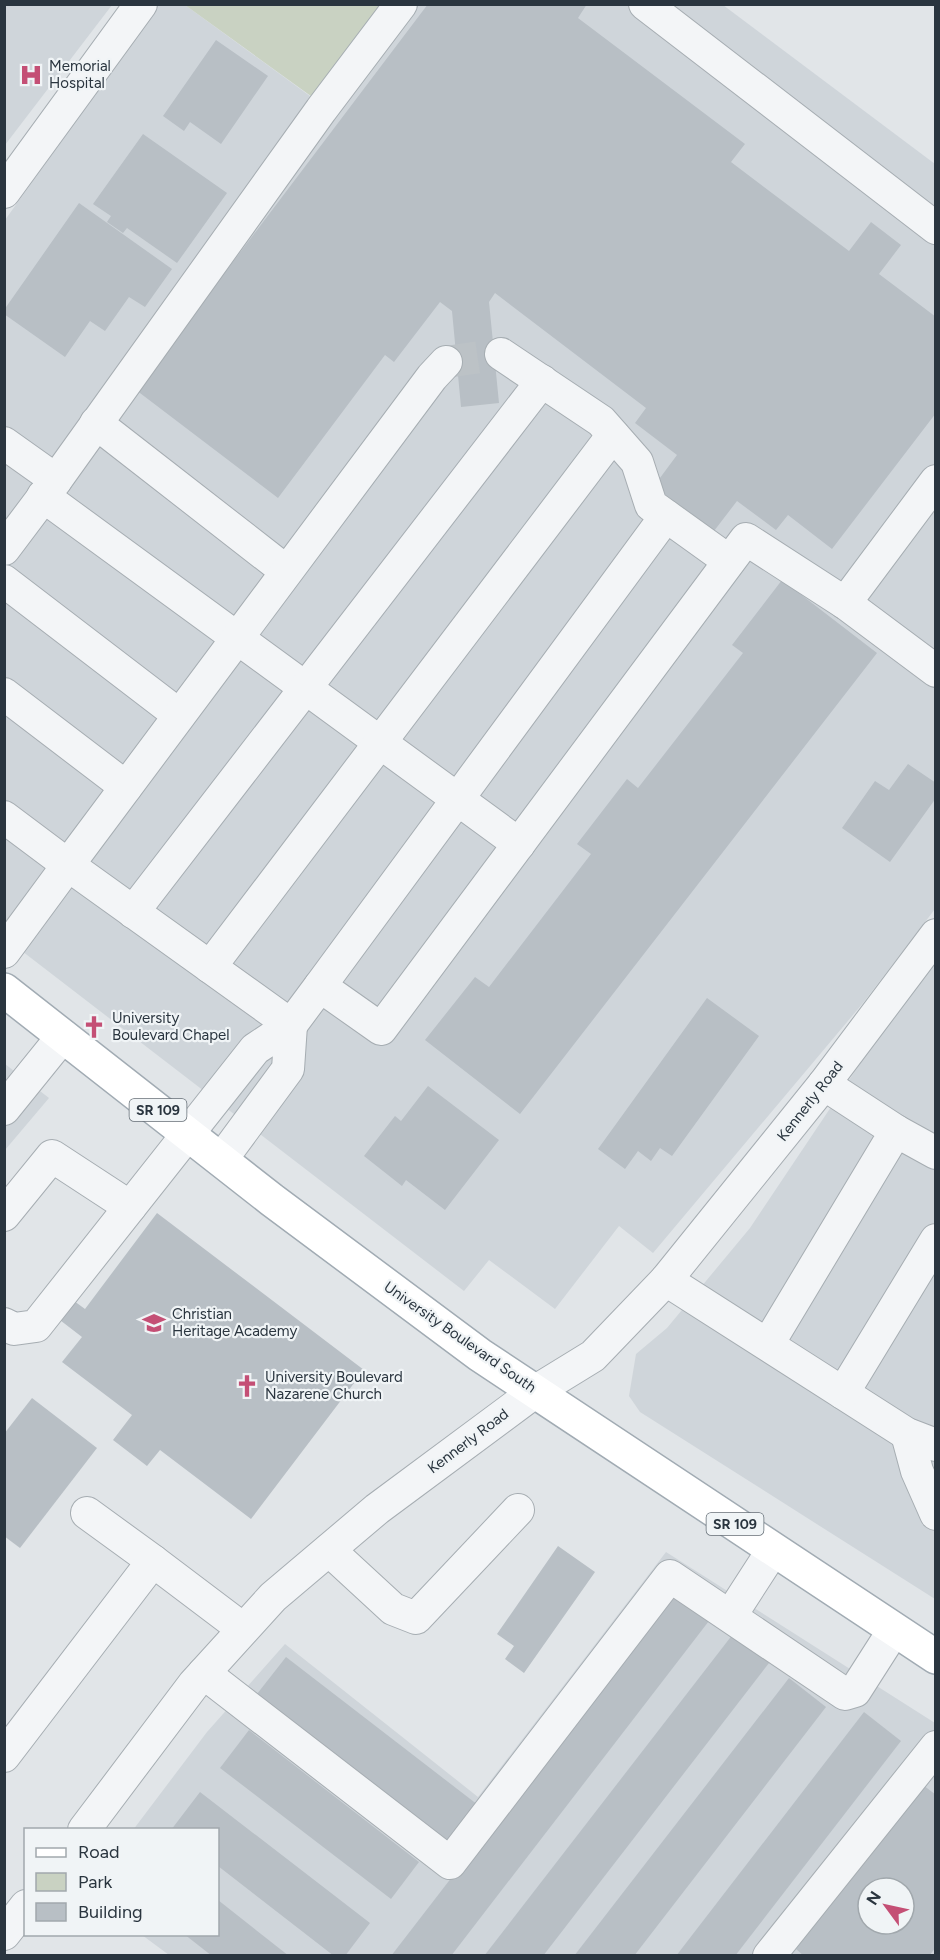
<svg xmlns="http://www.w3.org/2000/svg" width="940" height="1960" font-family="Figtree,sans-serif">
<rect width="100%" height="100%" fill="#e1e5e8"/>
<!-- built -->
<g fill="#cfd5da" fill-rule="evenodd">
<path d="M5 4 112 5 5 145 4 5Z"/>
<path d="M159 5H185L314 99 384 5H723L935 164V909L863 1003 653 1253 619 1226 555 1309 489 1260 464 1291 5 938V220Z"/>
<path d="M935 958V1599L640 1412 629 1396 636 1354 667 1328 750 1228 894 1013Z"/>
<path d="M5 1064 49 1098 5 1150Z"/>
<path d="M666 1552 935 1723V1955H169L142 1935 218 1934V1830H133L207 1732 285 1644 478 1797ZM868 1888H904V1924H868Z"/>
</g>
<!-- green -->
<path fill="#c9d2c2" d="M185 5H384L315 99Z"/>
<!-- building -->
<g fill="#b8bfc5" fill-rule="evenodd">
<path d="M428 4H587L578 18 745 144 731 162 849 251 871 222 901 245 879 274 936 317V413L832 549 788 515 776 530 737 501 714 531 654 486 677 455 635 423 646 408 495 293 489 302 499 403 461 407 452 311 440 302 394 362 385 355 278 498 136 390Z"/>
<path d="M216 40 268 76 221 144 190 122 184 131 163 116Z"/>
<path d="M143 134 227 193 177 263 127 228 123 233 107 222 111 216 93 204Z"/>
<path d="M79 203 172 269 145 307 129 297 105 331 90 321 65 357 4 314V310Z"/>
<path d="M782 580 877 653 520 1114 425 1040 475 977 489 987 591 854 577 844 627 779 638 788 743 653 732 645Z"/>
<path d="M908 764 936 783V798L890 862 842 828 875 781 889 790Z"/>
<path d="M707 998 759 1036 672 1156 660 1148 651 1161 638 1151 625 1169 598 1149Z"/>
<path d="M428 1086 499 1140 445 1210 406 1180 402 1186 364 1156 395 1116 401 1121Z"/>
<path d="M157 1213 364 1370 251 1519 160 1450 147 1466 113 1440 132 1415 62 1362 82 1337 56 1317 70 1298 85 1309Z"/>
<path d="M32 1398 97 1448 20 1548 4 1536V1434Z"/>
<path d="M558 1546 595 1572 524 1673 505 1659 514 1646 497 1634Z"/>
<path d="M675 1588 712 1617 451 1956H391Z"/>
<path d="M733 1634 769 1663 543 1956H484Z"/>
<path d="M286 1657 478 1805 449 1843 257 1694Z"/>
<path d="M789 1678 826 1707 634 1956H574Z"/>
<path d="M864 1712 901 1741 735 1956H676Z"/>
<path d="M249 1730 419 1862 391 1899 220 1768Z"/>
<path d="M923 1785 936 1795V1947L929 1956H804L796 1949ZM868 1888H904V1924H868Z"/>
<path d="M200 1792 370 1923 345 1956H334L218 1866V1830H171Z"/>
<path d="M218 1900 289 1956H212L184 1934H218Z"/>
</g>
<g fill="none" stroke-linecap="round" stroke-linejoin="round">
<!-- minor-tunnel -->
<path stroke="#bcc2c6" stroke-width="32" stroke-dasharray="32 16" stroke-linecap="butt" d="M446 362 501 354"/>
<!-- minor casing -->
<g stroke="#a6adb2" stroke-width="34">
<g id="minor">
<path d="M645 4 936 228"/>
<path d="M4 192 141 4"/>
<path d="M501 354 601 421 637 462 651 505 729 561"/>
<path d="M96 423 286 571"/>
<path d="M4 443 56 480 4 549"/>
<path d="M56 480 321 110 401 4"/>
<path d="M43 496 519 844"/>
<path d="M4 581 179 715"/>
<path d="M845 603 936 481"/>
<path d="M4 694 126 787"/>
<path d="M4 817 68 865 432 377 446 362"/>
<path d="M133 912 542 381"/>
<path d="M4 952 68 865 291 1025 320 986 381 1029 746 539 845 603 936 671"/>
<path d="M210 967 613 435"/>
<path d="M320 986 666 516"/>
<path d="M4 1109 63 1036"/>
<path d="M896 1131 936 1153"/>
<path d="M4 1215 52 1156 130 1207"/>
<path d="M666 1280 907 1434 936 1445"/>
<path d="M4 1324 14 1329 36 1326 255 1049 291 1025 288 1069 221 1160"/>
<path d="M768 1344 896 1131 824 1084"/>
<path d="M843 1393 936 1240"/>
<path d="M907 1434 917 1471 936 1514"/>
<path d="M87 1513 153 1561"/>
<path d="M329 1550 393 1609 416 1618 518 1510"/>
<path d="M731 1615 773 1550"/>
<path d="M204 1673 450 1863 670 1576 845 1694 855 1691 894 1630"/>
<path d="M4 1756 153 1561 243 1629"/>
<path d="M84 1830 194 1684 273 1597 377 1509 536 1391 593 1356 666 1280 824 1084 936 935"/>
<path d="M4 1934 26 1906"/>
<path d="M769 1956 936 1747"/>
</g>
</g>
<!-- major casing -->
<g stroke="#a1abb3" stroke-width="36">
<path id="major" d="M4 990 272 1200 480 1355 936 1657"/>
</g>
<!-- minor -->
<use href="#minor" stroke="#f3f5f7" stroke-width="32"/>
<!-- major -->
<use href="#major" stroke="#fff" stroke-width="33"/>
</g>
<!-- icons -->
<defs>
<g id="hospital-bare" transform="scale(1.8)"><path d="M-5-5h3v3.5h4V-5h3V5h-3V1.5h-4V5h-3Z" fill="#c44f75" stroke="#f0f4f6" stroke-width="2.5" paint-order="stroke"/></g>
<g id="church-bare" transform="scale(1.8)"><path d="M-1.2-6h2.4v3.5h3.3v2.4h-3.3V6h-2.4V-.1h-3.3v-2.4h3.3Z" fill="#c44f75" stroke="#f0f4f6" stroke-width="2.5" paint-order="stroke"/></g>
<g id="school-bare" transform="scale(1.8)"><path d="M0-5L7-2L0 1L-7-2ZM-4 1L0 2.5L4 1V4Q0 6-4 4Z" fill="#c44f75" stroke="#f0f4f6" stroke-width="2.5" paint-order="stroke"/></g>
</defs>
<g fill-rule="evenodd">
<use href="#hospital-bare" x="31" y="75"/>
<use href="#church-bare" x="94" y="1027"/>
<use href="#school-bare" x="154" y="1323"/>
<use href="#church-bare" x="247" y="1386"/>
</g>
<g text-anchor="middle" stroke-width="4.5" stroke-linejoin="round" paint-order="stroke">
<!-- shield labels -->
<g fill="#f0f4f6" stroke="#656e76" stroke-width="1.5">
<rect x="129.5" y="1099" width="57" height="22" rx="4.5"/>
<rect x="706.5" y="1513" width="57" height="22" rx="4.5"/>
</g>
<g font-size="14" font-weight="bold" fill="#2a353f">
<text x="158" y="1115">SR 109</text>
<text x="735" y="1529">SR 109</text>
</g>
<!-- poi labels -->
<g font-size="15" fill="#2a353f" stroke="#f0f4f6" text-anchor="start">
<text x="49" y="71">Memorial<tspan x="49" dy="17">Hospital</tspan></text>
<text x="112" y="1023">University<tspan x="112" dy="17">Boulevard Chapel</tspan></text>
<text x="172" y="1319">Christian<tspan x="172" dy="17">Heritage Academy</tspan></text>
<text x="265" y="1382">University Boulevard<tspan x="265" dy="17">Nazarene Church</tspan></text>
</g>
<!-- street labels -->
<g font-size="15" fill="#2a353f" stroke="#f0f4f6">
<text transform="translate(810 1101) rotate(-52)" y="5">Kennerly Road</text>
<text transform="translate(460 1337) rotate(35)" y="5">University Boulevard South</text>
<text transform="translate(468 1441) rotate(-37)" y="5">Kennerly Road</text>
</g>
</g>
<!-- border -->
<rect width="940" height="1960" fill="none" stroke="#2a353f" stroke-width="12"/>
<!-- legend -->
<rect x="24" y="1828" width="195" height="108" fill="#f0f4f6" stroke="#a1a8ad" stroke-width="1.5"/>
<rect x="36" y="1848" width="30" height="9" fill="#ffffff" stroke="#a1a8ad" stroke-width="1.5"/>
<text x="78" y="1858" font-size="18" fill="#2a353f">Road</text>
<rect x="36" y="1873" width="30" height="18" fill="#c9d2c2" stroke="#a1a8ad" stroke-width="1.5"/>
<text x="78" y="1888" font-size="18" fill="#2a353f">Park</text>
<rect x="36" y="1903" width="30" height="18" fill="#b8bfc5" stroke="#a1a8ad" stroke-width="1.5"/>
<text x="78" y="1918" font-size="18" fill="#2a353f">Building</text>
<!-- north arrow -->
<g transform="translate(886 1906) rotate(303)"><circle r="28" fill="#f0f4f6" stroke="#a1a8ad" stroke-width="1.5"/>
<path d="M0-4.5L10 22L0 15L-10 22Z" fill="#c44f75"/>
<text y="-9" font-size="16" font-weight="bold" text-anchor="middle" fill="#2a353f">N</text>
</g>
</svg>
